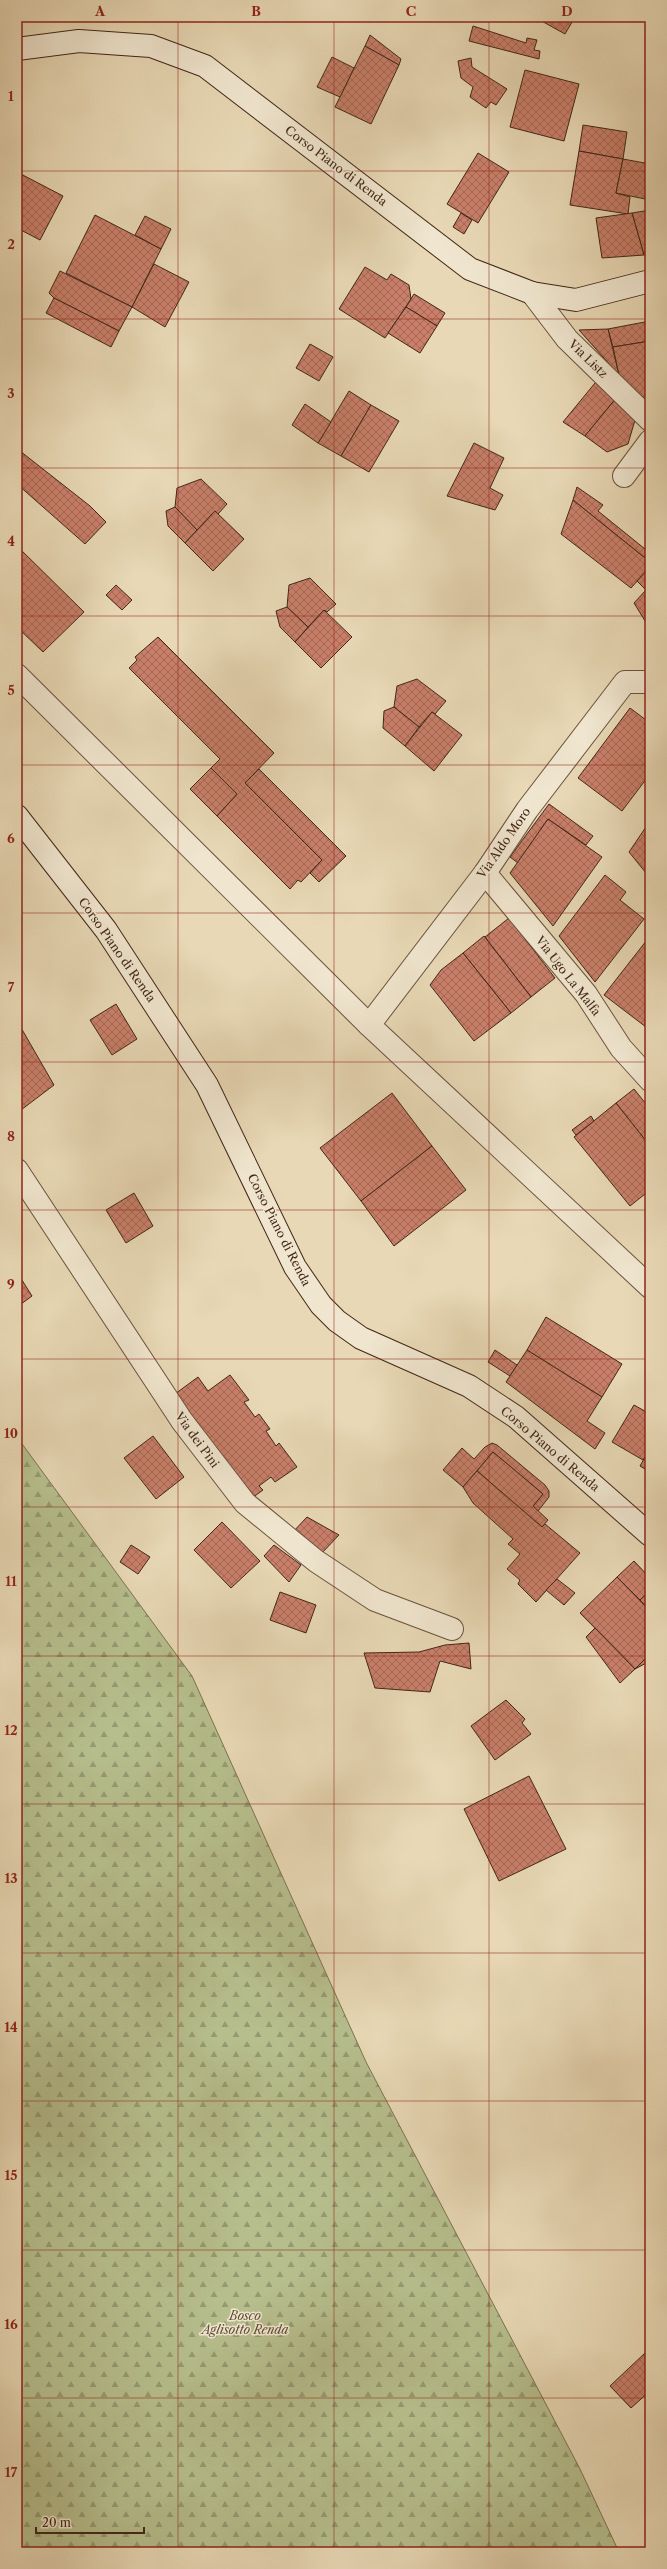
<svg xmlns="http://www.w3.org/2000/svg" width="667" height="2569" font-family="'Libre Caslon Text',serif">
<defs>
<pattern id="forest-firs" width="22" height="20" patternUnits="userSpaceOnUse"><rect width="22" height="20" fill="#b6be8d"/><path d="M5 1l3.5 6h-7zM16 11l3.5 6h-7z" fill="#969a72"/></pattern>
<pattern id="building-cross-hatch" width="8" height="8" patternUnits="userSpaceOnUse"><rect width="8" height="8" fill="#c97f6a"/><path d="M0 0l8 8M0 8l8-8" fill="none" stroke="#a56856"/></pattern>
</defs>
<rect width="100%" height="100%" fill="#e8d8b5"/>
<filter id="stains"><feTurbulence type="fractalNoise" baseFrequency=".005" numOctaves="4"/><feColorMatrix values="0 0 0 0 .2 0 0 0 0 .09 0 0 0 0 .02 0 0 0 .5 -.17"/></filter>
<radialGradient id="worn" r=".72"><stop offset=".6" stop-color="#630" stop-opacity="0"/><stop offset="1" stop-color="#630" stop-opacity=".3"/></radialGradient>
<!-- forest -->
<path fill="url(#forest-firs)" stroke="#7c7252" d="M17 1437 192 1676 366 2062 580 2469 619 2552H17Z"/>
<!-- building -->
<g fill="url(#building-cross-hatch)" stroke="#412617">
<path d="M539 17H575L565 34 538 19Z"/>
<path d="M473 26 526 43 527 38 537 40 534 50 540 51 539 59 469 41Z"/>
<path d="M370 35 401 59 399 65 365 46Z"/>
<path d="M365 46 399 65 371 124 335 107Z"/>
<path d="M332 57 354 68 340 97 317 87Z"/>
<path d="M471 58 472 67 507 89 496 105 491 102 486 108 470 97 473 87 461 78 458 61Z"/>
<path d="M525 70 579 84 564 141 510 127Z"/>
<path d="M583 125 627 132 623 159 579 151Z"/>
<path d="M579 151 623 159 616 193 630 197 628 214 570 205Z"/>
<path d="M478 153 509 172 478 223 447 204Z"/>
<path d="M623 159 650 164V200L616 193Z"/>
<path d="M17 172 63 196 40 240 17 228Z"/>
<path d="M650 210V254L644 255 632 213Z"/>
<path d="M461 213 472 220 464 234 453 227Z"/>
<path d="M632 213 644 255 602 258 596 218Z"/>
<path d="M95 215 161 249 132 307 66 273Z"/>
<path d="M145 216 171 229 161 249 135 235Z"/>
<path d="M154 264 189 282 165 327 132 307Z"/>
<path d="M365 267 387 280 391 274 409 285 411 299 385 338 339 309Z"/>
<path d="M60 271 132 307 119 331 54 298 49 293Z"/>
<path d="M414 294 445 313 437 326 406 307Z"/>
<path d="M54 298 119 331 111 347 46 313Z"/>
<path d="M406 307 437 326 420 353 388 333Z"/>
<path d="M650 321V341L613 347 608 329Z"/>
<path d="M608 329 619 375 579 330Z"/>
<path d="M650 341V404L619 375 613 347Z"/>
<path d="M310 344 333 357 319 381 296 368Z"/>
<path d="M600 377 617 397 585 436 563 422Z"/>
<path d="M349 391 371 405 341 456 318 443Z"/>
<path d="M617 397 635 420 628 444 607 452 585 436Z"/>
<path d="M305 404 331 422 318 443 292 425Z"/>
<path d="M371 405 399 421 369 472 341 456Z"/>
<path d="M474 443 504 458 490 488 503 495 495 510 447 496Z"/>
<path d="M20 451 90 506 106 522 85 544 17 484V456Z"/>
<path d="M201 479 227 504 218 514 215 511 197 530 175 507 177 488Z"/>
<path d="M577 487 603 505 598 511 650 553V562L573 500Z"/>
<path d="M573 500 650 562V567L631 588 561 534Z"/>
<path d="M175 507 197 530 185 543 168 526 166 511Z"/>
<path d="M215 511 244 539 213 571 185 543Z"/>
<path d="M17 546 84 612 43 652 17 627Z"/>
<path d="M650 567V629L634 603 646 590 637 581Z"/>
<path d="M310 578 336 604 327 612 324 610 308 627 287 607 289 585Z"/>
<path d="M116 585 132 600 122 610 106 595Z"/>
<path d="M287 607 308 627 295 642 280 627 276 611Z"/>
<path d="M324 610 352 637 321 668 295 642Z"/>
<path d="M158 637 274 753 245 783 322 860 301 882 298 880 290 889 217 816 237 794 211 768 220 759 129 668 137 660 135 657Z"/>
<path d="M417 679 446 701 435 714 432 712 419 727 394 707 397 686Z"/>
<path d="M394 707 419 727 405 746 383 728 384 711Z"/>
<path d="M630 708 650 723V774L622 811 578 778Z"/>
<path d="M432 712 462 735 434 771 405 746Z"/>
<path d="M211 768 237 794 217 816 190 789Z"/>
<path d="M259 769 346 856 319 882 310 873 322 860 245 783Z"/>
<path d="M549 804 593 836 586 845 548 819 518 863 510 857Z"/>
<path d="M548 819 602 857 553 926 510 873Z"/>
<path d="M650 821V878L629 852Z"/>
<path d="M605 875 626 892 620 900 644 919 595 982 559 936Z"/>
<path d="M509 918 555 978 531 997 485 937Z"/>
<path d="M484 936 531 997 511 1013 463 953Z"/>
<path d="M650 936V1021L646 1027 604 995Z"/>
<path d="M463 953 511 1013 474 1041 430 985 441 970Z"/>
<path d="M116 1004 137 1039 112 1055 90 1020Z"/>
<path d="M20 1026 54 1085 17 1113V1029Z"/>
<path d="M634 1089 650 1109V1146L616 1103Z"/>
<path d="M392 1093 432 1146 361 1201 320 1148Z"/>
<path d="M616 1103 650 1146V1190L630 1206 574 1137Z"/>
<path d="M591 1116 594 1121 576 1135 572 1130Z"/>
<path d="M432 1146 466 1190 394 1246 361 1201Z"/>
<path d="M134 1193 153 1226 126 1243 106 1210Z"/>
<path d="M17 1259 20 1277 17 1278Z"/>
<path d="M20 1277 32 1296 17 1307V1278Z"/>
<path d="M546 1317 622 1364 602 1397 527 1350Z"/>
<path d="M495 1350 517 1365 510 1376 488 1362Z"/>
<path d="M527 1350 602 1397 587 1421 605 1433 595 1449 506 1382Z"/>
<path d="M230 1375 249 1400 244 1402 255 1417 259 1414 270 1429 266 1431 276 1446 279 1443 297 1467 275 1482 271 1477 259 1486 263 1490 252 1498 175 1394 198 1377 208 1391Z"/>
<path d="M634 1405 650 1414V1460L645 1457 643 1460 612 1442Z"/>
<path d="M153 1436 184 1477 156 1499 124 1458Z"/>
<path d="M492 1443 497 1445 545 1485 549 1491V1497L538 1511 533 1506 543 1494 493 1452 463 1487 443 1470 462 1448 474 1459 485 1447Z"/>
<path d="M493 1452 543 1494 533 1506 548 1520 542 1527 477 1471Z"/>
<path d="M645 1457 650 1460V1472L640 1466Z"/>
<path d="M477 1471 542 1527 545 1524 580 1553 536 1602 518 1584 520 1580 507 1569 520 1554 508 1544 513 1539 473 1503 463 1487Z"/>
<path d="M307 1517 339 1535 321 1554 292 1533Z"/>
<path d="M222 1522 260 1561 231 1588 194 1550Z"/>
<path d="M131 1545 150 1557 138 1574 120 1562Z"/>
<path d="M274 1545 301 1565 289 1582 264 1556Z"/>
<path d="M634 1561 650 1578V1591L640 1600 617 1577Z"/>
<path d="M617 1577 650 1611V1654L635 1669 580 1613Z"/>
<path d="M557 1579 575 1593 564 1605 546 1590Z"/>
<path d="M650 1591V1611L640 1600Z"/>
<path d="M280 1592 316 1605 306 1633 270 1620Z"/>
<path d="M595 1628 635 1669 620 1683 586 1637Z"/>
<path d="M469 1643 471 1669 440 1661 430 1692 375 1688 364 1653 419 1652 445 1645Z"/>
<path d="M650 1654V1661L635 1669Z"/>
<path d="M506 1700 525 1719 522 1723 531 1734 495 1760 471 1726Z"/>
<path d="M529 1776 566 1849 499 1881 464 1809Z"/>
<path d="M645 2353 650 2358V2391L631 2408 610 2386Z"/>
</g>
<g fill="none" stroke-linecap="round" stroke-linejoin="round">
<!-- minor casing -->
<g stroke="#6b523e" stroke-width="24">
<g id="minor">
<path d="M532 293 567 339 650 420"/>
<path d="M624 476 650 441"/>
<path d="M17 675 369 1025 650 1287"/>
<path d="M485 873 586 994 621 1048 650 1080"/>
<path d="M369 1025 485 873 527 810 625 682H650"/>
<path d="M17 1170 182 1421 245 1503 316 1561 375 1600 452 1629"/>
</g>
</g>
<!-- secondary casing -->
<g stroke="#412617" stroke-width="24">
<g id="secondary">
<path d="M17 49 79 41 151 46 205 66 470 269 532 293 576 300 650 281"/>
<path d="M17 816 106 930 207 1085 295 1267 321 1305 337 1321 361 1338 469 1386 516 1417 650 1535"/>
</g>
</g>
<!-- minor -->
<use href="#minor" stroke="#f0e6cf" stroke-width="22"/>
<!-- secondary -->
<use href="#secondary" stroke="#f0e6cf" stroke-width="22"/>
</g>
<!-- grid -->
<path fill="none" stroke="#8f2418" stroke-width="1" stroke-opacity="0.55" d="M178 17V2552M334 17V2552M489 17V2552M17 171H650M17 319H650M17 468H650M17 616H650M17 765H650M17 913H650M17 1062H650M17 1210H650M17 1359H650M17 1507H650M17 1656H650M17 1804H650M17 1953H650M17 2101H650M17 2250H650M17 2398H650"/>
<g text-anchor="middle" stroke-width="3" stroke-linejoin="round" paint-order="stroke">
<!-- street labels -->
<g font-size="12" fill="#412617" stroke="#f0e6cf">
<text transform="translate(336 166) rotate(37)" y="4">Corso Piano di Renda</text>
<text transform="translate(588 359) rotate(44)" y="4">Via Listz</text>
<text transform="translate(504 843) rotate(-55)" y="4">Via Aldo Moro</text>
<text transform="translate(117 950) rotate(55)" y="4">Corso Piano di Renda</text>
<text transform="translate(568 976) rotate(52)" y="4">Via Ugo La Malfa</text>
<text transform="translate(279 1230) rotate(63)" y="4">Corso Piano di Renda</text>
<text transform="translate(197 1440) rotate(54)" y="4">Via dei Pini</text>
<text transform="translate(550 1449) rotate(40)" y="4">Corso Piano di Renda</text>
</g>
<!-- park labels -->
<g font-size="12" font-style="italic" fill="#5e4c34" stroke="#f0e6cf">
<text x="245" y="2320">Bosco<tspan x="245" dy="14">Aglisotto Renda</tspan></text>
</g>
</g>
<!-- margin -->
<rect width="667" height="2569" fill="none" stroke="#e8d8b5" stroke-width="44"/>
<!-- scale -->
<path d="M36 2527v6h108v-6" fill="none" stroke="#412617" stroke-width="2"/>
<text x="42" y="2527" font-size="12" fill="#412617" stroke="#f0e6cf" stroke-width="3" paint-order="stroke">20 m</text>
<rect x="22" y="22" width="623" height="2525" fill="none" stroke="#8f2418" stroke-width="1.5"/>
<g font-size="13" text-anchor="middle" font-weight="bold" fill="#8f2418">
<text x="100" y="16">A</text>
<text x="256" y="16">B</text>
<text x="411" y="16">C</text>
<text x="567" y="16">D</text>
<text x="11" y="101">1</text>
<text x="11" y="249">2</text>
<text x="11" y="398">3</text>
<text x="11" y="546">4</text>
<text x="11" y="695">5</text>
<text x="11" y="843">6</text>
<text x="11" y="992">7</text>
<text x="11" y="1141">8</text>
<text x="11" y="1289">9</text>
<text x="11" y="1438">10</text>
<text x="11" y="1586">11</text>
<text x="11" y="1735">12</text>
<text x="11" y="1883">13</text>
<text x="11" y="2032">14</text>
<text x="11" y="2180">15</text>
<text x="11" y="2329">16</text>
<text x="11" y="2477">17</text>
</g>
<rect width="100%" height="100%" filter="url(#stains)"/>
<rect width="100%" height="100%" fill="url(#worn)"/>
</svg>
